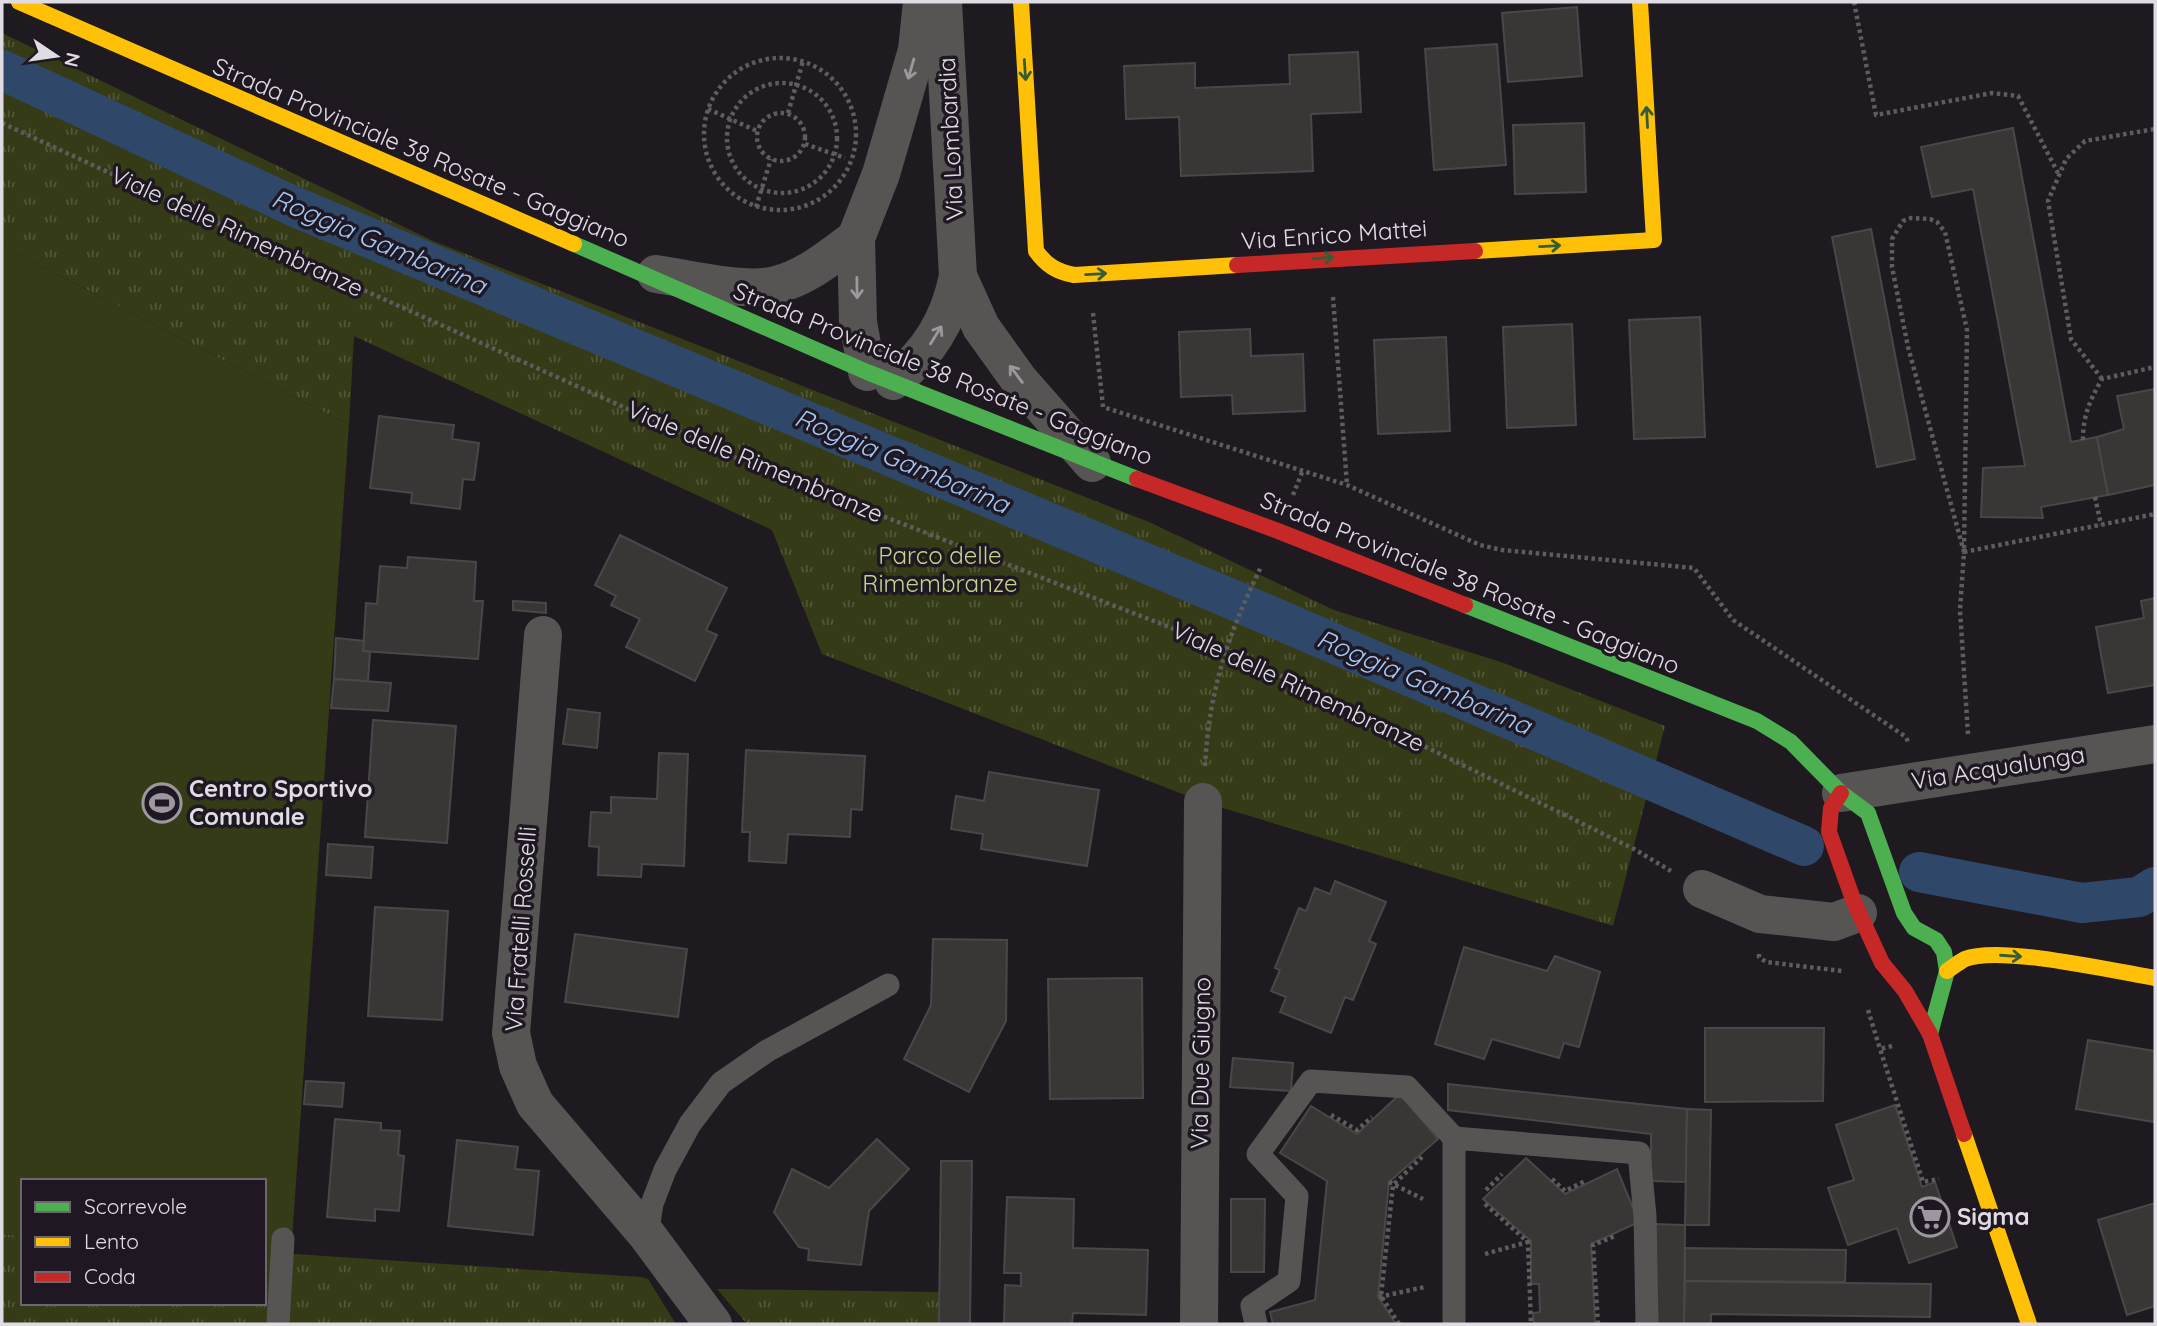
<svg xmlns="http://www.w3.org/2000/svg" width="2157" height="1326" font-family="Quicksand,sans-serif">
<defs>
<pattern id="grass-tufts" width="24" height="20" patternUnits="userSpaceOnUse" patternTransform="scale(1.75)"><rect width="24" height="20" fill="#353b16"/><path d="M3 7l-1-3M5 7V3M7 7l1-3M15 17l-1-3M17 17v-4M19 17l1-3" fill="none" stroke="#525738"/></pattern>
</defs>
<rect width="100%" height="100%" fill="#1e1a20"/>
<!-- grass -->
<g fill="url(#grass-tufts)">
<path d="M2 33 433 241 1149 522 1334 610 1501 662 1665 726 1613 926 1203 802 822 654 772 530 354 336 349 425 2 246Z"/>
<path d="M2 1234 23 1236V1303H264V1252L641 1277 648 1279 676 1324H2Z"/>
<path d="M717 1289 939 1292V1324H747Z"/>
</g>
<!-- pitch -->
<path fill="#353b16" d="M2 246 349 425 291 1254 264 1252V1181H23V1236L2 1234Z"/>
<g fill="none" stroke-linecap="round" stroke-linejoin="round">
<!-- canal -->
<g stroke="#2f486a" stroke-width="40">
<path d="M2 70 293 206 1210 590 1804 846"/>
<path d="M1919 872 2082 903 2139 897 2155 887"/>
</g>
</g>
<!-- building -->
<g fill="#393636" stroke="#4b4748" stroke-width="2">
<path d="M1577 7 1582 76 1508 82 1502 13Z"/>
<path d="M1497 44 1506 165 1434 170 1425 49Z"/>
<path d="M1358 52 1361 112 1311 114 1313 171 1181 176 1179 117 1126 119 1124 66 1195 63V88L1290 84 1289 55Z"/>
<path d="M1584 123 1586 192 1515 194 1513 125Z"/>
<path d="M2013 128 2071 442 2097 437 2108 495 2041 507 2043 518 1981 517 1983 468 2025 466 1973 189 1932 197 1921 147Z"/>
<path d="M1871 229 1915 459 1877 467 1832 237Z"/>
<path d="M1700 317 1705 437 1634 439 1629 320Z"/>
<path d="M1572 324 1576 425 1507 428 1503 327Z"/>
<path d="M1250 329 1251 356 1303 354 1305 411 1233 414 1232 395 1181 397 1179 332Z"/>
<path d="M1446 337 1450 431 1378 434 1374 340Z"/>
<path d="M2155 389V485L2108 495 2097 437 2124 429 2117 396Z"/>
<path d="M379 416 454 425 452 439 479 443 474 480 463 479 460 509 411 503 412 493 370 488Z"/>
<path d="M620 535 727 588 706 630 717 635 695 681 626 647 640 619 611 605 616 596 595 585Z"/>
<path d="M408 557 476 562 474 601H483L478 659 363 651 366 603 377 604 380 566 407 568Z"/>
<path d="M2155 598V685L2108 693 2096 627 2144 618 2141 601Z"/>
<path d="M513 601 546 603V613L513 610Z"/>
<path d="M336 638 364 641 363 651 370 652 368 681 334 679Z"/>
<path d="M334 679 391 683 388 711 331 708Z"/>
<path d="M568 709 600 713 597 748 563 744Z"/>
<path d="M373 720 456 726 447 843 365 837Z"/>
<path d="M746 750 865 756 862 810 851 809 850 837 788 834 786 863 749 861 750 832H742Z"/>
<path d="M659 753 688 754 684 866 642 864 641 877 598 875 599 847 589 846 591 812 611 813V797L657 799Z"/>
<path d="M989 772 1099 790 1087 866 981 849 983 834 951 829 956 796 984 801Z"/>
<path d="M328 844 373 847 371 878 326 875Z"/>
<path d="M1335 881 1386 902 1369 941 1376 944 1353 1000 1345 997 1331 1033 1280 1012 1286 997 1271 991 1280 970 1275 968 1299 908 1306 911 1315 888 1330 894Z"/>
<path d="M375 907 448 911 442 1020 368 1016Z"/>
<path d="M575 934 687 949 678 1017 565 1002Z"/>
<path d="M933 939 1007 940 1006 1021 969 1092 904 1059 931 1005Z"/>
<path d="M1464 947 1547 971 1555 956 1600 972 1579 1047 1564 1043 1559 1058 1492 1039 1484 1059 1435 1044Z"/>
<path d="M1142 978 1143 1098 1050 1099 1048 979Z"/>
<path d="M1705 1028H1824L1823 1101 1705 1102Z"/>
<path d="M2088 1040 2155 1051 2154 1122 2076 1109Z"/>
<path d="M1233 1058 1293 1063 1291 1091 1230 1087Z"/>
<path d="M306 1081 344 1083 342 1107 304 1104Z"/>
<path d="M1448 1084 1687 1109 1686 1182 1651 1181V1134L1448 1110Z"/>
<path d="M1400 1094 1438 1139 1389 1182 1378 1297 1396 1324H1273L1270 1312 1315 1300 1327 1181 1280 1153 1311 1106 1357 1134Z"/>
<path d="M1895 1105 1922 1187 1935 1182 1957 1247 1909 1263 1897 1228 1848 1245 1828 1188 1854 1180 1836 1125Z"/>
<path d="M1687 1109 1711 1110 1709 1225H1685Z"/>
<path d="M335 1119 381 1123V1130L400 1131 398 1155 404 1156 399 1211 375 1209V1221L327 1217Z"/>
<path d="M877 1139 909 1169 869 1211 861 1265 808 1260 809 1249 799 1247 774 1212 792 1169 829 1188Z"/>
<path d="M457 1140 518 1147 515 1169 539 1171 533 1235 448 1226Z"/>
<path d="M1526 1158 1565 1194 1617 1169 1639 1222 1591 1244 1595 1324H1534L1533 1313 1540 1312 1539 1284H1531V1241L1483 1199Z"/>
<path d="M941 1161H972L970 1324H939Z"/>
<path d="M1007 1197 1074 1199 1073 1248 1148 1250 1146 1315 1073 1313 1072 1324H1004L1005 1285 1021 1286V1273H1004Z"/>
<path d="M1231 1199H1265L1264 1272H1231Z"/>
<path d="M2155 1203V1306L2127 1315 2098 1220Z"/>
<path d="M1653 1224 1685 1225 1684 1324H1652Z"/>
<path d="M1685 1248 1846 1250 1845 1282 1685 1281Z"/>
<path d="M1685 1281 1931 1284 1930 1317 1711 1314V1324H1684Z"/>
</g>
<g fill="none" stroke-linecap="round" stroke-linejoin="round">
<!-- path -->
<g stroke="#5e5c5d" stroke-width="4.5" stroke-dasharray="3.5 3.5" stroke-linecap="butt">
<path d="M1854 2 1876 115 1992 93 2018 96 2058 173"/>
<circle cx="780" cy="134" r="76"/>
<circle cx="782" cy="138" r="55"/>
<path d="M708 109 757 131"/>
<circle cx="781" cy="137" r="24"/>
<path d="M788 113 803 61"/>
<path d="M2 123 308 265 761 469 1226 649 1634 849 1671 871"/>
<path d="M805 144 845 158"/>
<path d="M756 207 771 159"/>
<path d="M1333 297 1347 485"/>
<path d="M1093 313 1103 407 1347 485 1480 545 1502 550 1694 568 1733 620 1906 737 1909 744"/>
<path d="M2102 379 2071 339 2048 201 2066 159 2085 141 2155 129"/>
<path d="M2083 440C2083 415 2090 400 2102 379L2155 367"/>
<path d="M1293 495 1303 470"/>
<path d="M2095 497 2101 525"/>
<path d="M1968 734 1960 610 1964 552 1908 347 1892 267V239L1903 221 1911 218 1930 219 1937 222 1945 232 1967 330 1964 552 2155 514"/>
<path d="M1205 766C1209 691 1228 634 1261 567"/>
<path d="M1759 954V957L1766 962 1842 971"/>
<path d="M1868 1010 1880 1049"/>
<path d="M1892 1046 1880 1049 1923 1182 1939 1179"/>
<path d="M1331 1115 1357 1130 1372 1117"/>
<path d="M1552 1179 1565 1191 1585 1181"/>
<path d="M1389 1182 1423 1199"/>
<path d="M1486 1190 1502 1174"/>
<path d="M1485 1204 1528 1242 1531 1324"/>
<path d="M1485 1254 1531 1241"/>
<path d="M1379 1297 1425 1287"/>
<path d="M1399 1324 1381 1296 1393 1185 1422 1157"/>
<path d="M1598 1324 1593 1245 1615 1236"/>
</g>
<!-- lane -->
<g stroke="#565554" stroke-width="23">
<path d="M647 1235 652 1204 665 1170 690 1124 721 1083 767 1051 888 985"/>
<path d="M278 1324 283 1239"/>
<path d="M1256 1324 1252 1306 1289 1281 1297 1196 1258 1154 1311 1081 1407 1087 1454 1138"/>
<path d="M1454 1324V1138L1639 1153 1645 1216 1647 1324"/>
</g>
<!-- street -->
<g stroke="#565554" stroke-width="38">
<path d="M943 2 958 276 981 327 1019 380 1092 463"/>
<path d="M656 274C690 279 744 293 776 285 807 277 832 256 856 238"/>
<path d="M867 372 858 322 856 238 881 174 917 50 922 2"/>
<path d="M893 381C929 354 949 320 958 276"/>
<path d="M543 635 511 1033 518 1066 535 1104 647 1235 713 1324"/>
<path d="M1841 793 2155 744"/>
<path d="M1702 889 1760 914 1834 922 1858 913"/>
<path d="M1199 1324 1203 802"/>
</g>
<!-- fast -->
<g stroke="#4caf50" stroke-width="16">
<path d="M574 244 867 372 1137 479"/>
<path d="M1465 605 1757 721 1791 742 1841 793 1868 813 1904 913 1914 928 1936 940 1944 952 1947 971 1930 1034"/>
</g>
<!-- slow -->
<g stroke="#ffc107" stroke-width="16">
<path d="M19 2 574 244"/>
<path d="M1021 2 1036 251C1046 265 1057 272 1074 275L1237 265"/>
<path d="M1475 251 1654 240 1640 2"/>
<path d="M1947 971C1953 967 1959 962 1965 959 1999 945 2114 971 2155 978"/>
<path d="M1964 1134 2029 1324"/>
</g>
<!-- jam -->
<g stroke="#c62828" stroke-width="16">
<path d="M1237 265 1475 251"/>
<path d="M1137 479 1278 531 1465 605"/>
<path d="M1841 793 1831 808 1829 832 1854 902 1882 963 1905 991 1930 1034 1964 1134"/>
</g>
</g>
<!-- one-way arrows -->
<defs><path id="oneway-shaft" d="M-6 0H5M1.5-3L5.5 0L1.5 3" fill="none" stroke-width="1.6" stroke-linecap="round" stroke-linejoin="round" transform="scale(1.75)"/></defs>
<g stroke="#9c989c">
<use href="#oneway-shaft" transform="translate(911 69) rotate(106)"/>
<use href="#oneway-shaft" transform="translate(857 288) rotate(89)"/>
<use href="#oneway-shaft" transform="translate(936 335) rotate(-58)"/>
<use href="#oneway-shaft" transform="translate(1016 374) rotate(-127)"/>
</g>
<g stroke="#335c37">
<use href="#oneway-shaft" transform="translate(1025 70) rotate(86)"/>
<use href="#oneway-shaft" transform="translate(1647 117) rotate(-93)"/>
<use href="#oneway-shaft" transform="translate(1550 246) rotate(-3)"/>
<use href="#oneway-shaft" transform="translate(1323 258) rotate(-4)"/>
<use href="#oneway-shaft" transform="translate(1096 274) rotate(-3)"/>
<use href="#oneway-shaft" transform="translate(2011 956) rotate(4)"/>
</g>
<!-- icons -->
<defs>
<g id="stadium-ring" transform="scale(2.0125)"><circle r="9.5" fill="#1f1822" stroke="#9d989f" stroke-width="1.5"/><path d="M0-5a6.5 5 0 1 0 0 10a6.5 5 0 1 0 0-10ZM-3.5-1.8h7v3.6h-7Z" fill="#9d989f"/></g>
<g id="supermarket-ring" transform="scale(2.0125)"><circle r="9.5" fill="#1f1822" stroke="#9d989f" stroke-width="1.5"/><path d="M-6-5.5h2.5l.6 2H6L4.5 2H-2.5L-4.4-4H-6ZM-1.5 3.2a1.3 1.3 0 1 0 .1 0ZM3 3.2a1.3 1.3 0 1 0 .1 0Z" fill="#9d989f"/></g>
</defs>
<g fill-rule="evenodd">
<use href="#stadium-ring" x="162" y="803"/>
<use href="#supermarket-ring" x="1930" y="1217"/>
</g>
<g text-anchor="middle" stroke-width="7" stroke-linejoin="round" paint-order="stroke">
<!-- street labels -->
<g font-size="24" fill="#e1dce3" stroke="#1f1822">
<text transform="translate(951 139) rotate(-93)" y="8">Via Lombardia</text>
<text transform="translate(421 153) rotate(23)" y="8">Strada Provinciale 38 Rosate - Gaggiano</text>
<text transform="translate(237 232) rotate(25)" y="8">Viale delle Rimembranze</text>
<text transform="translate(1334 235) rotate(-4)" y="8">Via Enrico Mattei</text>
<text transform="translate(943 374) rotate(22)" y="8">Strada Provinciale 38 Rosate - Gaggiano</text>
<text transform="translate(755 462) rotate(23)" y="8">Viale delle Rimembranze</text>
<text transform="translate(1470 583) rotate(22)" y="8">Strada Provinciale 38 Rosate - Gaggiano</text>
<text transform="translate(1298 687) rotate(25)" y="8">Viale delle Rimembranze</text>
<text transform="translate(1998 768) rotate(-9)" y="8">Via Acqualunga</text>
<text transform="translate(521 929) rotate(-86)" y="8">Via Fratelli Rosselli</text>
<text transform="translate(1201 1063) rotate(-89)" y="8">Via Due Giugno</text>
</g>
<!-- park labels -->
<g font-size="24" fill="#c4d387" stroke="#1f1822">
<text x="940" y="564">Parco delle<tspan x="940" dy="28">Rimembranze</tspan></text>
</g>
<!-- poi labels -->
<g font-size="24" font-weight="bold" fill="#e1dce3" stroke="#1f1822" text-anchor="start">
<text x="189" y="797">Centro Sportivo<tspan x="189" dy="28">Comunale</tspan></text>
<text x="1957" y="1225">Sigma</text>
</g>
<!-- water labels -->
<g font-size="26" font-style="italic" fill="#a2c8f8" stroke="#1f1822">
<text transform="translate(379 242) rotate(23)" y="9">Roggia Gambarina</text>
<text transform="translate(902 461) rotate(23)" y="9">Roggia Gambarina</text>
<text transform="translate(1424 682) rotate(23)" y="9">Roggia Gambarina</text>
</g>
</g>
<!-- border -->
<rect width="2157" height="1326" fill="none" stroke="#e1dce3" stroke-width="7"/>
<!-- legend -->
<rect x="21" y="1179" width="245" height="126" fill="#1f1822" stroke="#6d666f" stroke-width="2"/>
<rect x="35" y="1202" width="35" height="10" fill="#4caf50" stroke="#6d666f" stroke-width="2"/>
<text x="84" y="1214" font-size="21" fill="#e1dce3">Scorrevole</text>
<rect x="35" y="1237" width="35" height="10" fill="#ffc107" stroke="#6d666f" stroke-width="2"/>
<text x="84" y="1249" font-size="21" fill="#e1dce3">Lento</text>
<rect x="35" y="1272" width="35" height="10" fill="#c62828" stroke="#6d666f" stroke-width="2"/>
<text x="84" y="1284" font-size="21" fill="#e1dce3">Coda</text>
<!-- north arrow -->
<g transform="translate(56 56) rotate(103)" stroke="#1f1822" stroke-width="5" paint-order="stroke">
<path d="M0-5L12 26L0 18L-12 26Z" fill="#e1dce3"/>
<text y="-10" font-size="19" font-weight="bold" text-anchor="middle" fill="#e1dce3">N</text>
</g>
</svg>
